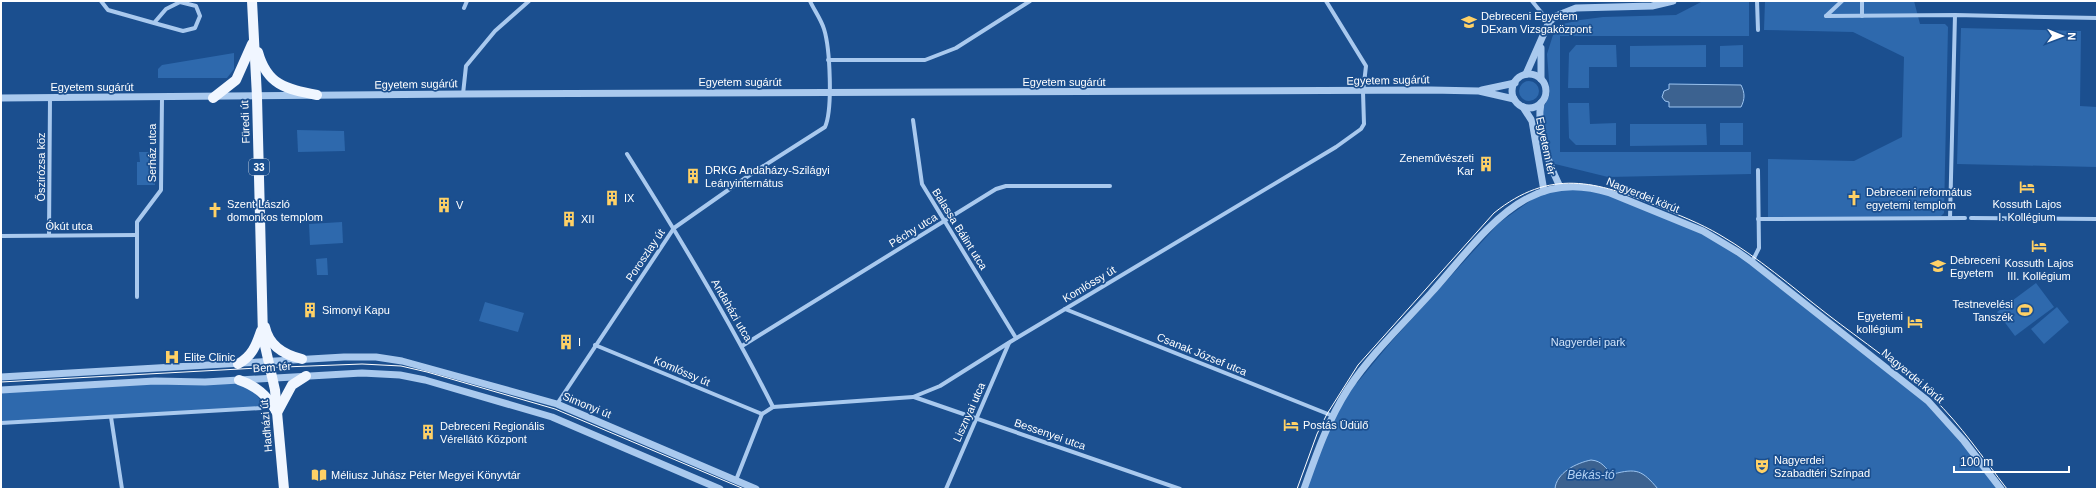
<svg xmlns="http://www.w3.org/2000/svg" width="2098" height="490" font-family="Helvetica,sans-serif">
<rect width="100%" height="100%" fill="#1b4f8f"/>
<!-- green -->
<g fill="#2e69ad">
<path d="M1703 1H1749V36H1560V152H1751V174L1608 177 1551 163 1542 111 1550 94 1547 54 1553 35 1563 24 1580 20 1603 17 1676 15Z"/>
<path d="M1765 1H1914L1920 24H1945L1948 27 1944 213 1941 216 1768 219V159L1854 161 1902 137 1904 57 1853 32 1764 30Z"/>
<path d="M1961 28 2081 31 2080 106 2097 107V167L1957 164Z"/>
<path d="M1576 45H1616L1617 67H1589V88H1568L1569 53Z"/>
<path d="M1706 45V67H1630V46Z"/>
<path d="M1743 45V67H1720V46Z"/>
<path d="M234 53V69L227 78H158V69L162 65Z"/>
<circle cx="1529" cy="91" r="10"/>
<path d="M1568 103H1589L1590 124 1616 123V145H1576L1569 138Z"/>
<rect x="1720" y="123" width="23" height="22"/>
<path d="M1630 124H1706L1707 145 1630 146Z"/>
<path d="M297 130 344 131 345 151 298 152Z"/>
<path d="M139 152H155V185H137V162H140Z"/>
<path d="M1596 189 1703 231 1738 252 1928 401 2001 489H1304L1323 437 1352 384 1357 383 1391 342 1499 223 1544 191Z"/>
<path d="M342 222 343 243 310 245 309 224Z"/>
<path d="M327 258 328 275H317L316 259Z"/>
<path d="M2036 283 2054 307 2015 336 1997 312Z"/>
<path d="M485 302 524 313 518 332 479 321Z"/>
<path d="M2057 307 2069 322 2044 344 2031 329Z"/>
<path d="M239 380 256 394 265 407 1 423V390Z"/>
</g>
<!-- water -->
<g fill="#3c6290" stroke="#9cc4f0">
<path d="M1669 84 1741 85C1745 93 1745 99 1741 107H1669V102L1665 101 1662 97 1664 91 1669 89Z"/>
<path d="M1591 460C1603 461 1604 468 1613 474 1637 468 1642 470 1658 489H1555C1556 473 1576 463 1591 460Z"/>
</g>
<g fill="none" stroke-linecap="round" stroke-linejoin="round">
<!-- minor -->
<g stroke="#a9c9ee" stroke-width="4">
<path d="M101 1 108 10 154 23 183 31 195 28 200 16 196 6 180 2 166 9 154 23"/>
<path d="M1532 1 1549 22"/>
<path d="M1757 1 1758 30"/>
<path d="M464 8 467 1"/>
<path d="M1826 16 1955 15 2097 18"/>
<path d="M1826 16 1842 1"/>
<path d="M1862 16V1"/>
<path d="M828 60H925L956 48 1030 1"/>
<path d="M463 94 466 66 495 31 529 1"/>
<path d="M913 120 922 184 1016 338"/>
<path d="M627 154C679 236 729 319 773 407"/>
<path d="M1950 218 1955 15"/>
<path d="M1971 218 2097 219"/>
<path d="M1758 219 1965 218"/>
<path d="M49 235 50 98"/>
<path d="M1 236 137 235"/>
<path d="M1752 262 1759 248 1758 170"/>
<path d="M137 297V222L161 190 162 98"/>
<path d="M1065 309 1333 416"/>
<path d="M595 345 762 414"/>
<path d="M742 346 996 189 1006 186H1110"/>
<path d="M914 397 1180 489"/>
<path d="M557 404 674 228 751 174 825 127C833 109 830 48 824 29 821 19 814 10 810 1"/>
<path d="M773 407 913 397 940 386 1010 342 1336 147 1361 129 1364 124 1363 92 1366 66 1326 1"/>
<path d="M111 417 122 489"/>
<path d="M1 423 261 408"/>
<path d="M736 480 762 414 773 407"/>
<path d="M946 489 1009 343"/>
</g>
<!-- tertiary -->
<g stroke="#a9c9ee" stroke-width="7">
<path d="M1526 74 1549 22 1556 16 1576 8 1652 6 1673 1"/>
<circle cx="1529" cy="91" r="17"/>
<path d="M1541 79V48"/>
<path d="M1482 90 1515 83"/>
<path d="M1 98 463 94 1431 90 1479 91 1514 99"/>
<path d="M1541 103C1536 129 1549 164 1560 187"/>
<path d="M1523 107 1532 121 1544 191"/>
<path d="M1 377 344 357H376L402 361 557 404 756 489"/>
<path d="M1 390 155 381 205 382 362 373 400 375 425 380 552 417 720 489"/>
<path d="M1304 489C1316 455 1328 420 1348 389 1371 354 1403 324 1431 293 1459 262 1491 217 1528 198 1554 184 1582 184 1610 193L1703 231 1738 252 1752 262 1928 401 1964 441 2001 489"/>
</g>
<!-- primary -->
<g stroke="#f0f6ff" stroke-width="10">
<path d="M252 1 257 97 263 337 275 390 284 489"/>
<path d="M258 52C267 85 286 89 317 95"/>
<path d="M213 98 236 80 252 44"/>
<path d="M265 327C269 346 285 355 302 359"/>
<path d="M238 364C252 356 256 346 261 331"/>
<path d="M239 380C256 386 267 395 276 411"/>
<path d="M278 411 292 385 306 376"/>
</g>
<!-- tram -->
<g stroke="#fff" stroke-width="1">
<path d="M1 382 258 368 362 364 401 366 427 372 555 409 744 489"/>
<path d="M1297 489 1317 434 1327 414 1358 365 1494 213C1550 168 1596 181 1657 206 1678 215 1700 223 1720 235 1758 257 1792 287 1827 314 1862 341 1901 367 1933 398 1961 425 1983 458 2007 489"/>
</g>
</g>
<!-- icons -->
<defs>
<g id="university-bare" transform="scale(1.2)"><path d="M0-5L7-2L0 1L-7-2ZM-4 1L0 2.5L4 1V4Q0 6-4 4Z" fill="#ffd166" stroke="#1b4f8f" stroke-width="2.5" paint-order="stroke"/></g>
<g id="building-bare" transform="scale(1.2)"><path d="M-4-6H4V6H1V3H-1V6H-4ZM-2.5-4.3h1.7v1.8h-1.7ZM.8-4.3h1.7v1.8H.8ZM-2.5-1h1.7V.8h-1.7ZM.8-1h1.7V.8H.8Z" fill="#ffd166" stroke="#1b4f8f" stroke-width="2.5" paint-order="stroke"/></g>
<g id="hotel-bare" transform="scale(1.2)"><path d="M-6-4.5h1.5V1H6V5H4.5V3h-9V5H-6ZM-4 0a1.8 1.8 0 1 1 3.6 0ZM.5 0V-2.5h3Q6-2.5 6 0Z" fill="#ffd166" stroke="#1b4f8f" stroke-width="2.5" paint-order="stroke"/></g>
<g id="church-bare" transform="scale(1.2)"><path d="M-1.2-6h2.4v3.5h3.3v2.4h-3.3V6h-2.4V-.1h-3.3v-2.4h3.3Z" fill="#ffd166" stroke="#1b4f8f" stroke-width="2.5" paint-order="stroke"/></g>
<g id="stadium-bare" transform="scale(1.2)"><path d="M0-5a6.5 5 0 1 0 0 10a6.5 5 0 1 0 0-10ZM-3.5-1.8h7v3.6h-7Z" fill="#ffd166" stroke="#1b4f8f" stroke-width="2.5" paint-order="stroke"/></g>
<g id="hospital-bare" transform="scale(1.2)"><path d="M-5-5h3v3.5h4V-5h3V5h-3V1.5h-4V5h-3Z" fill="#ffd166" stroke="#1b4f8f" stroke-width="2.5" paint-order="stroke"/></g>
<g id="theatre-bare" transform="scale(1.2)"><path d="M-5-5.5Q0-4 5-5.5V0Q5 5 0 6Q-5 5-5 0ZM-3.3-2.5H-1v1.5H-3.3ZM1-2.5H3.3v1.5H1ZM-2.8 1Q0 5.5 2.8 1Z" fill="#ffd166" stroke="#1b4f8f" stroke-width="2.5" paint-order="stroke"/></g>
<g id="library-bare" transform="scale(1.2)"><path d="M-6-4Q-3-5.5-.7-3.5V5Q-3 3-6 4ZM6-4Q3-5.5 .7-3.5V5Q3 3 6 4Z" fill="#ffd166" stroke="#1b4f8f" stroke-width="2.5" paint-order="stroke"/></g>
</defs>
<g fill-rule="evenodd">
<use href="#university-bare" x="1469" y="22"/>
<use href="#building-bare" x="1486" y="164"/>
<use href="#building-bare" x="693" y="176"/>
<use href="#hotel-bare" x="2027" y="187"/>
<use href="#building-bare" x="612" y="198"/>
<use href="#church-bare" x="1854" y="198"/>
<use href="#building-bare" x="444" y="205"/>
<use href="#church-bare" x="215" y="210"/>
<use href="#building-bare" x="569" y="219"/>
<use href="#hotel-bare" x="2039" y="246"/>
<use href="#university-bare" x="1938" y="266"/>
<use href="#building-bare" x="310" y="310"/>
<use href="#stadium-bare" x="2025" y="310"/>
<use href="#hotel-bare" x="1915" y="322"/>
<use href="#building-bare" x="566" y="342"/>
<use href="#hospital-bare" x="172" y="357"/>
<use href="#hotel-bare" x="1291" y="425"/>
<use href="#building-bare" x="428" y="432"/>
<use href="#theatre-bare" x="1762" y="466"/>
<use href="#library-bare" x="319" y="475"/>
</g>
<g text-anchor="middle" stroke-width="3.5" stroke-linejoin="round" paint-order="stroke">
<!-- shield labels -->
<rect fill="#1b4f8f" stroke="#bbcadd" stroke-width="1" x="249" y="159" width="20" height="16" rx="3"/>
<g font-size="10" font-weight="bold" fill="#fff">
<text x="259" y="171">33</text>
</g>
<!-- poi labels -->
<g font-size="11" fill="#fff" stroke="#1b4f8f" text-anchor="start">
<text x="1481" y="20">Debreceni Egyetem<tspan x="1481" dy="13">DExam Vizsgaközpont</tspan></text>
<text x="1474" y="162" text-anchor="end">Zeneművészeti<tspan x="1474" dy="13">Kar</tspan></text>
<text x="705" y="174">DRKG Andaházy-Szilágyi<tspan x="705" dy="13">Leányinternátus</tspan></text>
<text x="1866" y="196">Debreceni református<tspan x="1866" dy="13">egyetemi templom</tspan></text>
<text x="624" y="202">IX</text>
<text x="227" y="208">Szent László<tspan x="227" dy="13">domonkos templom</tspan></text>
<text x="2027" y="208" text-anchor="middle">Kossuth Lajos<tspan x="2027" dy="13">I. Kollégium</tspan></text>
<text x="456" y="209">V</text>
<text x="581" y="223">XII</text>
<text x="1950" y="264">Debreceni<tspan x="1950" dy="13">Egyetem</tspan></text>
<text x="2039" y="267" text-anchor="middle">Kossuth Lajos<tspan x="2039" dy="13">III. Kollégium</tspan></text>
<text x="2013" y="308" text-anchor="end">Testnevelési<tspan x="2013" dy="13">Tanszék</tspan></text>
<text x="322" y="314">Simonyi Kapu</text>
<text x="1903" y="320" text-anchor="end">Egyetemi<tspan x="1903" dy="13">kollégium</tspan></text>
<text x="578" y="346">I</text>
<text x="184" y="361">Elite Clinic</text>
<text x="1303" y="429">Postás Üdülő</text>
<text x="440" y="430">Debreceni Regionális<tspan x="440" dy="13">Vérellátó Központ</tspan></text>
<text x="1774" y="464">Nagyerdei<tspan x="1774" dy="13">Szabadtéri Színpad</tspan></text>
<text x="331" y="479">Méliusz Juhász Péter Megyei Könyvtár</text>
</g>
<!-- street labels -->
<g font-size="11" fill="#fff" stroke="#1b4f8f">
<text transform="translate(1388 80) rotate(-1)" y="4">Egyetem sugárút</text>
<text x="740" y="86">Egyetem sugárút</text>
<text x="1064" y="86">Egyetem sugárút</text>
<text transform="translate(416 84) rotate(-1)" y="4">Egyetem sugárút</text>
<text x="92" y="91">Egyetem sugárút</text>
<text transform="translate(245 122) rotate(-92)" y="4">Füredi út</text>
<text transform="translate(1546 146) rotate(78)" y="4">Egyetem tér</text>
<text transform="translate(152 153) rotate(-90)" y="4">Serház utca</text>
<text transform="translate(41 167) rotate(-90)" y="4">Őszirózsa köz</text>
<text transform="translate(1643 195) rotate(22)" y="4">Nagyerdei körút</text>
<text x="69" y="230">Ókút utca</text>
<text transform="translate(960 229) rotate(58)" y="4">Balassa Bálint utca</text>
<text transform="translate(913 230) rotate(-32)" y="4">Péchy utca</text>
<text transform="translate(645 255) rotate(-56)" y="4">Poroszlay út</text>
<text transform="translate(1089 284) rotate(-31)" y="4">Komlóssy út</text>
<text transform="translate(732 310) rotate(60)" y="4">Andaházi utca</text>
<text transform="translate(1202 354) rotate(22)" y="4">Csanak József utca</text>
<text transform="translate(272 367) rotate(-4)" y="4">Bem tér</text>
<text transform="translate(682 371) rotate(23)" y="4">Komlóssy út</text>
<text transform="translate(1913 376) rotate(40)" y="4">Nagyerdei körút</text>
<text transform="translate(587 405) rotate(22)" y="4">Simonyi út</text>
<text transform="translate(969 412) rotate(-66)" y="4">Lisznyai utca</text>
<text transform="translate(266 426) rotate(-95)" y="4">Hadházi út</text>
<text transform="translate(1050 434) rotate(19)" y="4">Bessenyei utca</text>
</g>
<!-- park labels -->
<g font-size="11" fill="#cfe3fa" stroke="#1b4f8f">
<text x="1588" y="346">Nagyerdei park</text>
</g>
<!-- water labels -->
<g font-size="12" font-style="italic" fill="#b5d3f5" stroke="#1b4f8f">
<text x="1591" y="479">Békás-tó</text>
</g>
</g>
<!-- border -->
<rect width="2098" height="490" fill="none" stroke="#ffffff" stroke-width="4"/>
<!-- north arrow -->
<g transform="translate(2062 36) rotate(91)" stroke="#1b4f8f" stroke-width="3" paint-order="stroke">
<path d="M0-3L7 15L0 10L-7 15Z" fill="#ffffff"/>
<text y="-6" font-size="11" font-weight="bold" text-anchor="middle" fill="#ffffff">N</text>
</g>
<!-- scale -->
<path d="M1954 466v6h115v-6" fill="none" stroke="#ffffff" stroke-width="2"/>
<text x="1960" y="466" font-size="12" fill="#ffffff" stroke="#1b4f8f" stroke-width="3" paint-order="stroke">100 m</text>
</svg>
